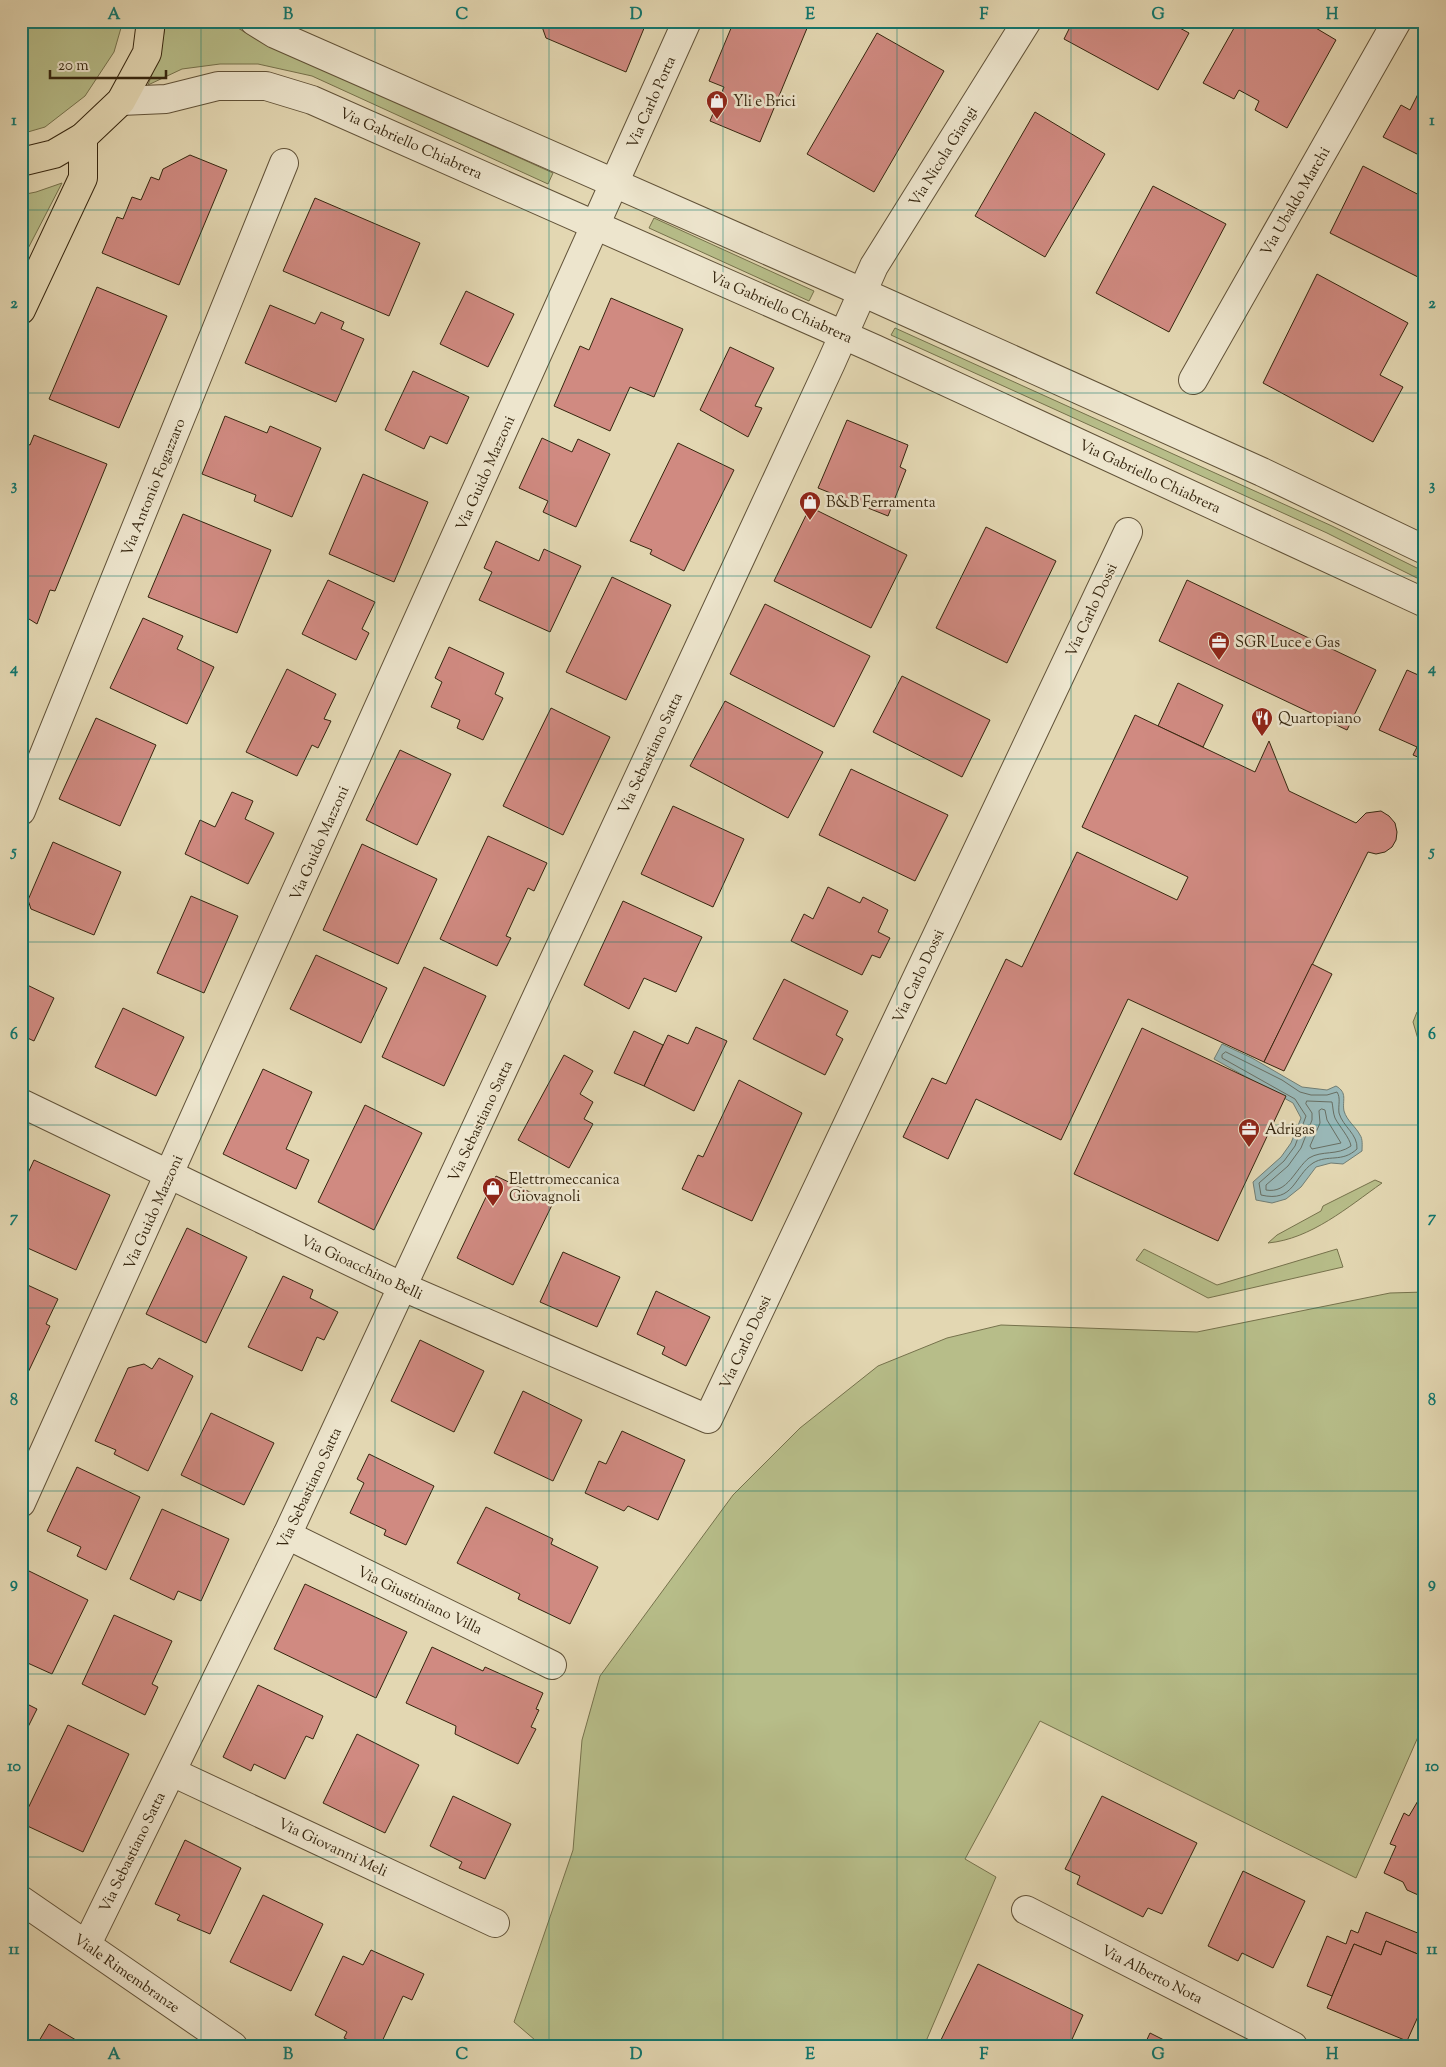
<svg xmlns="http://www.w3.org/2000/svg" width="1446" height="2067" font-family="'Sorts Mill Goudy',serif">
<rect width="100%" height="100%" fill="#e3d7b2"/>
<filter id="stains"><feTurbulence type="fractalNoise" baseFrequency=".004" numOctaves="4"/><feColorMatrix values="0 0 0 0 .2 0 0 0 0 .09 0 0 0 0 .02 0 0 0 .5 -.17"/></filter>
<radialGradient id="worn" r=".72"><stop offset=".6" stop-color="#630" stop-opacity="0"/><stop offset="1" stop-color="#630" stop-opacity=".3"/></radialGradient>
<!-- green -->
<g fill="#b7bd89" stroke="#76724c">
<path d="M21 21H123L114 52 85 96 45 127 21 134Z"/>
<path d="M166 21H226L258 40 553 173 548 184 312 76 258 64H220L182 69 148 85 161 49Z"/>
<path d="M62 183 21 262V195L36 192Z"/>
<path d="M654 218 814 291 809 301 649 228Z"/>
<path d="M895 328 1332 526 1425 572V582L1327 533 891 335Z"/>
<path d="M1425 1007V1063L1413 1022 1417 1012Z"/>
<path d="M1375 1180 1382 1183C1348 1207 1311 1239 1268 1243L1277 1235 1321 1211 1323 1206Z"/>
<path d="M1144 1249 1217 1285 1337 1249 1343 1267 1208 1298 1136 1260Z"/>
<path d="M1425 1292V1721L1356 1878 1040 1721 965 1859 996 1877 924 2046H542L514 2022 573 1850 582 1740 600 1676 733 1495 800 1428 878 1366 947 1338 1001 1325 1197 1332 1390 1293Z"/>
</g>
<!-- water -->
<path fill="#99b7b6" stroke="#717d73" d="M1222 1044 1252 1058 1302 1087 1327 1090 1336 1086C1348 1093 1342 1100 1344 1111 1347 1121 1356 1127 1360 1135 1363 1139 1362 1146 1362 1151L1343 1164 1331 1163 1316 1167 1301 1187 1286 1199 1272 1203 1256 1200 1253 1182 1281 1157 1291 1143 1301 1118 1293 1103 1214 1059Z"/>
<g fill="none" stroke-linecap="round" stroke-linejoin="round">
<!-- shore -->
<g stroke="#686e62" stroke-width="1">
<path d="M1226 1052 1282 1080 1300 1092 1311 1095H1327L1337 1092C1341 1098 1338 1105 1339 1113 1343 1127 1358 1134 1357 1149 1342 1163 1328 1154 1313 1163 1294 1176 1294 1203 1261 1195L1259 1183 1284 1161 1295 1146 1306 1116 1295 1099 1222 1058V1055Z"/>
<path d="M1307 1101 1332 1102C1333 1107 1333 1113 1335 1118 1339 1126 1350 1138 1351 1146 1337 1156 1322 1150 1309 1158 1295 1169 1288 1194 1266 1190V1185L1288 1166 1301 1148 1312 1120V1113L1306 1104Z"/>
<path d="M1322 1109 1325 1110 1327 1120 1341 1143 1312 1149 1310 1146 1320 1123 1319 1111Z"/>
</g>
</g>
<!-- building -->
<g fill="#d08a81" stroke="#36260f">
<path d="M540 21H647L626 72 546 38Z"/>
<path d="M734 21H810L760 142 710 121 724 87 709 81Z"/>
<path d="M1073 21H1167L1189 33 1158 90 1064 39Z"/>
<path d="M1238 21H1304L1336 40 1287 128 1255 110 1259 101 1239 90 1234 99 1203 83Z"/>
<path d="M877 33 944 71 874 192 807 154Z"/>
<path d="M1424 82H1425V158L1383 137 1401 105 1410 110Z"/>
<path d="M1035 112 1105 154 1045 257 975 216Z"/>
<path d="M190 155 227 170 179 285 102 253 117 217 123 219 132 197 141 200 151 177 159 180 163 169Z"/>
<path d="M1363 166 1425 198V268L1420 278 1330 233Z"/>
<path d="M1153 186 1226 224 1169 332 1096 293Z"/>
<path d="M315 198 420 243 389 316 283 271Z"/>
<path d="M1317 274 1408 323 1380 375 1403 387 1373 442 1263 383Z"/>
<path d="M97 287 167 316 119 428 49 399Z"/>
<path d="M466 291 514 314 488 367 440 344Z"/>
<path d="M611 298 683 329 654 397 630 387 610 431 554 406 580 346 589 350Z"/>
<path d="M270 305 315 324 321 312 344 322 341 329 364 339 336 402 245 363Z"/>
<path d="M730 347 774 368 755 406 762 408 748 437 700 410Z"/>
<path d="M413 371 469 397 447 444 430 436 424 449 385 430Z"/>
<path d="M225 416 267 433 270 426 321 448 292 517 254 501 256 495 202 474Z"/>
<path d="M847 420 908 445 900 467 906 470 888 516 818 488Z"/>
<path d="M34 435 107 464 55 591 50 590 37 624 21 614V442L30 445Z"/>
<path d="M542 438 572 452 578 439 610 454 576 527 543 512 548 501 519 488Z"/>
<path d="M1425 438V454L1419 451Z"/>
<path d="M678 443 734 470 684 571 650 554 652 550 630 541Z"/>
<path d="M363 474 428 502 394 582 329 554Z"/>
<path d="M810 507 907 555 871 628 774 581Z"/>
<path d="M183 514 271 550 237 633 148 597Z"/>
<path d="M986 527 1056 561 1007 663 936 628Z"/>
<path d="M496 541 539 561 544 549 581 566 550 632 479 600 492 572 484 568Z"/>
<path d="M612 577 671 605 626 700 566 672Z"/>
<path d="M328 580 375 602 362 629 369 633 356 660 302 634Z"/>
<path d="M1187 580 1376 670 1347 730 1159 641Z"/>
<path d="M765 604 870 656 834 727 730 674Z"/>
<path d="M143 618 183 636 177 649 214 667 187 724 110 688Z"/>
<path d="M449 647 504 673 495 694 503 698 483 740 457 728 460 720 431 707 442 682 435 678Z"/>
<path d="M287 669 336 694 324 719 331 721 318 748 312 745 297 776 246 752Z"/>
<path d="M1407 670 1425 678V760L1413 755 1417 747 1379 730Z"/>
<path d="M902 676 990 720 962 777 873 732Z"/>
<path d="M1178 683 1223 705 1203 747 1158 726Z"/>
<path d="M725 701 823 752 788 818 690 766Z"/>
<path d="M551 708 610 737 563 835 503 806Z"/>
<path d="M1135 715 1255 772 1269 741 1289 791 1356 823 1366 813 1381 811 1389 816 1395 823 1397 832 1396 840 1392 847 1385 852 1376 854 1368 852 1264 1062 1128 999 1061 1140 976 1099 948 1159 903 1137 932 1078 946 1084 1006 959 1022 967 1077 852 1177 900 1188 877 1082 827Z"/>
<path d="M96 718 156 745 120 826 59 799Z"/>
<path d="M400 750 451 774 417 845 366 820Z"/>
<path d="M851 769 948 815 915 881 819 835Z"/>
<path d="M232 792 253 801 245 819 274 833 248 884 185 854 200 820 215 827Z"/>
<path d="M673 806 744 839 713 907 641 874Z"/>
<path d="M488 836 547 863 534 891 528 888 506 936 511 938 497 966 440 939Z"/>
<path d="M53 842 121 872 94 935 31 909 28 900Z"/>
<path d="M362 844 437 879 398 964 323 930Z"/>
<path d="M828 887 860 903 863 897 888 910 878 932 890 938 880 958 872 955 862 975 791 941 804 914 813 919Z"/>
<path d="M191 896 238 916 204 993 157 973Z"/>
<path d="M623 901 702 937 676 992 644 978 629 1009 584 985Z"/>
<path d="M316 955 387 988 361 1043 290 1009Z"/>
<path d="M1312 964 1332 974 1284 1071 1264 1062Z"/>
<path d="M424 967 486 996 444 1086 382 1057Z"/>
<path d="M784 979 848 1011 836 1035 843 1039 825 1075 753 1039Z"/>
<path d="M21 982 54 998 34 1041 21 1035Z"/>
<path d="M123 1008 184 1037 156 1096 95 1067Z"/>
<path d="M696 1027 727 1041 694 1111 644 1086 668 1035 688 1044Z"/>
<path d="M1142 1028 1286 1096 1218 1241 1074 1174Z"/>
<path d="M634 1031 663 1045 644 1086 614 1073Z"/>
<path d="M564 1055 593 1071 580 1094 593 1102 584 1119 593 1124 569 1168 518 1140Z"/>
<path d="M263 1069 312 1092 286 1149 309 1160 296 1189 223 1154Z"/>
<path d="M739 1080 802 1113 752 1221 682 1189 698 1155 703 1157Z"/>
<path d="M365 1105 422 1133 374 1230 318 1202Z"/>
<path d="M34 1160 110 1195 76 1270 21 1245V1188Z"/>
<path d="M496 1176 553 1203 513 1285 457 1258Z"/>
<path d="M187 1228 247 1257 206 1343 146 1314Z"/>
<path d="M563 1252 620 1277 597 1327 540 1302Z"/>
<path d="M283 1276 313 1290 310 1298 338 1312 324 1340 317 1337 302 1371 248 1347Z"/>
<path d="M21 1282 58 1299 46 1324 50 1326 23 1383 21 1382Z"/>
<path d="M656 1291 710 1317 686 1366 662 1354 665 1347 637 1334Z"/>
<path d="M420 1340 484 1371 454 1432 391 1401Z"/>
<path d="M159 1358 193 1376 148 1471 114 1454 116 1450 95 1441 128 1368 144 1364 152 1369Z"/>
<path d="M523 1391 582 1420 553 1481 494 1453Z"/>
<path d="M211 1413 274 1443 244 1505 181 1475Z"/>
<path d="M622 1431 685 1460 658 1520 628 1506 624 1511 585 1493 599 1461 606 1464Z"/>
<path d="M369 1454 434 1486 406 1545 384 1535 386 1530 350 1513 364 1483 357 1479Z"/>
<path d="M77 1467 140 1497 106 1570 77 1556 81 1547 47 1531Z"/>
<path d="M486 1507 553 1539 551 1544 598 1567 570 1624 518 1599 520 1594 457 1563Z"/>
<path d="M162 1509 229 1539 201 1601 178 1591 174 1600 130 1579Z"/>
<path d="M27 1570 88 1600 52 1674 21 1660V1582Z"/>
<path d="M305 1584 407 1632 376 1698 274 1649Z"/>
<path d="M114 1615 172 1641 152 1684 158 1687 145 1715 82 1684Z"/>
<path d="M432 1647 483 1671 485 1667 543 1693 536 1709 539 1710 531 1727 536 1729 518 1764 455 1734 456 1726 406 1703Z"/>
<path d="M258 1685 323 1716 313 1739 306 1736 285 1779 254 1764 251 1771 223 1757Z"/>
<path d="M21 1701 37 1709 21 1741Z"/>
<path d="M68 1725 129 1754 83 1852 21 1823Z"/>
<path d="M357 1734 419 1765 385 1833 323 1803Z"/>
<path d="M1422 1794 1425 1795V1898L1407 1890 1403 1882 1384 1873 1396 1846 1390 1844 1404 1813 1409 1816Z"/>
<path d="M453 1796 511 1824 485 1879 459 1868 462 1862 430 1846Z"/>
<path d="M1102 1796 1197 1843 1162 1914 1148 1908 1143 1917 1077 1884 1080 1876 1065 1869Z"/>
<path d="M185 1840 241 1868 210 1934 177 1920 180 1915 155 1904Z"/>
<path d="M1243 1871 1305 1901 1273 1968 1242 1953 1238 1961 1208 1946Z"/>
<path d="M263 1895 323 1924 291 1991 230 1962Z"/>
<path d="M1366 1912 1425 1936V1957L1386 1941 1381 1955 1354 1944 1332 1996 1307 1986 1327 1936 1346 1944 1351 1930 1358 1933Z"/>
<path d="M1386 1941 1425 1957V2001L1407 2041 1327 2008 1354 1944 1381 1955Z"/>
<path d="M371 1950 424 1974 412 2000 403 1996 380 2046H361L344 2038 347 2032 315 2015 343 1956 363 1965Z"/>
<path d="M978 1964 1083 2015 1069 2046H938Z"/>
<path d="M49 2024 86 2046H36Z"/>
<path d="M1150 2033 1176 2046H1144Z"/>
</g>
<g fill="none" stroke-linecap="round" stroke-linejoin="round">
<!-- minor casing -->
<g stroke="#615238" stroke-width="30">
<g id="minor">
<path d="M254 21 275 34 862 292 1262 472 1425 550"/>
<path d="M121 101 166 99 218 86H266L312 100 875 349 1425 603"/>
<path d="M1193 380 1397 21"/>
<path d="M21 811 284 163"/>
<path d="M21 1103 403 1287 708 1419 1128 532"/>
<path d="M21 1503 687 21"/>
<path d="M287 1535 552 1665"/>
<path d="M172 1772 495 1923"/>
<path d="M21 1900 233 2046"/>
<path d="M1026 1910 1293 2046"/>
<path d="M87 1944 287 1535 831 363 874 266 1027 21"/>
</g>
</g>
<!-- major casing -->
<g stroke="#36260f" stroke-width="30">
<g id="major">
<path d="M21 162 54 154 83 137 121 101 147 53 151 21"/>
<path d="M21 310 83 178V137"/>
</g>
</g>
<!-- minor -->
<use href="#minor" stroke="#ede5cd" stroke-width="28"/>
<!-- major -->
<use href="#major" stroke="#e3d7b2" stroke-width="28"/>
</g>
<!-- grid -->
<path fill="none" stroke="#0f766e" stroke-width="1" stroke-opacity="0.55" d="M201 21V2046M375 21V2046M549 21V2046M723 21V2046M897 21V2046M1071 21V2046M1245 21V2046M21 210H1425M21 393H1425M21 576H1425M21 759H1425M21 942H1425M21 1125H1425M21 1308H1425M21 1491H1425M21 1674H1425M21 1857H1425"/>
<!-- icons -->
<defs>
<g id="shop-pin" transform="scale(1.125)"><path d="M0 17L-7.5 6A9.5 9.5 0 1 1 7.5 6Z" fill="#8f2418" stroke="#ede5cd"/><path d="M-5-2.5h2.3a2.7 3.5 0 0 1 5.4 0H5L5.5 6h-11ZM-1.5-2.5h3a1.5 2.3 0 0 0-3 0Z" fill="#fff"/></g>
<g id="office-pin" transform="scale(1.125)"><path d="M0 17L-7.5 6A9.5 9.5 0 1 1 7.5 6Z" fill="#8f2418" stroke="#ede5cd"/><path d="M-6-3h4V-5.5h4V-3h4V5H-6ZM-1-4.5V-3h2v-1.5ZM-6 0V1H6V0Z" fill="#fff"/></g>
<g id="restaurant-pin" transform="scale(1.125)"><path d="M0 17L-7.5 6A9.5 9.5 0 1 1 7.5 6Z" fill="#8f2418" stroke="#ede5cd"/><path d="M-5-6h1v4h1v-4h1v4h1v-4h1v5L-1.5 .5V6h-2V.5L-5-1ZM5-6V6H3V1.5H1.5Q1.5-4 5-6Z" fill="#fff"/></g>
</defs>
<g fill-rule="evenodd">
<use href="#shop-pin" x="717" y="101"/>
<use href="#shop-pin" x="810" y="502"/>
<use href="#office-pin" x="1219" y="642"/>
<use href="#restaurant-pin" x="1262" y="718"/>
<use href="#office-pin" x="1249" y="1129"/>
<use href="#shop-pin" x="493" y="1188"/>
</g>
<g text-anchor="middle" stroke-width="5" stroke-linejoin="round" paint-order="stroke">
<!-- poi labels -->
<g font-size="15" fill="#36260f" stroke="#ede5cd" text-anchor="start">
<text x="733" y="106">Yli e Brici</text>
<text x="826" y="507">B&amp;B Ferramenta</text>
<text x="1235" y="647">SGR Luce e Gas</text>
<text x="1278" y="723">Quartopiano</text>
<text x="1265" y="1134">Adrigas</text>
<text x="509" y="1184">Elettromeccanica<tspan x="509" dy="17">Giovagnoli</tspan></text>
</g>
<!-- street labels -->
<g font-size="15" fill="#36260f" stroke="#ede5cd">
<text transform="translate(651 102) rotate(-66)" y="5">Via Carlo Porta</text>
<text transform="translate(411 143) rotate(24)" y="5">Via Gabriello Chiabrera</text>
<text transform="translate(943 156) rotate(-58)" y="5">Via Nicola Giangi</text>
<text transform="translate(1295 201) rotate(-60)" y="5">Via Ubaldo Marchi</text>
<text transform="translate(781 307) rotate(24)" y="5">Via Gabriello Chiabrera</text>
<text transform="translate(485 473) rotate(-66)" y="5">Via Guido Mazzoni</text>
<text transform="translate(1150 476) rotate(25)" y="5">Via Gabriello Chiabrera</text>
<text transform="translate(153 487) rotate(-68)" y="5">Via Antonio Fogazzaro</text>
<text transform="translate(1091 610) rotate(-65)" y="5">Via Carlo Dossi</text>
<text transform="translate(650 753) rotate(-65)" y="5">Via Sebastiano Satta</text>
<text transform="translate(319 843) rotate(-66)" y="5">Via Guido Mazzoni</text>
<text transform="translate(918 976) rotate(-65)" y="5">Via Carlo Dossi</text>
<text transform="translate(480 1121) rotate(-65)" y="5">Via Sebastiano Satta</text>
<text transform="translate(153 1212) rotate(-66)" y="5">Via Guido Mazzoni</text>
<text transform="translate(362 1267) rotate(25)" y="5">Via Gioacchino Belli</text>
<text transform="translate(745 1342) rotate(-65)" y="5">Via Carlo Dossi</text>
<text transform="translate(309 1488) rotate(-65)" y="5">Via Sebastiano Satta</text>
<text transform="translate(420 1600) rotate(26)" y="5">Via Giustiniano Villa</text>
<text transform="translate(333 1847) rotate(25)" y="5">Via Giovanni Meli</text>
<text transform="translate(132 1852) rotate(-64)" y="5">Via Sebastiano Satta</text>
<text transform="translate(127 1973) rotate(35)" y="5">Viale Rimembranze</text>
<text transform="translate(1152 1974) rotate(27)" y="5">Via Alberto Nota</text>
</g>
</g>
<!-- margin -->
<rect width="1446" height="2067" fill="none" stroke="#e3d7b2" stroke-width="55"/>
<!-- scale -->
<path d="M50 70v8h116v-8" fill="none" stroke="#36260f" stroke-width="2.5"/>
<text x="58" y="70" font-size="15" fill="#36260f" stroke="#ede5cd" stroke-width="4" paint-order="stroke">20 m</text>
<rect x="28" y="28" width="1390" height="2012" fill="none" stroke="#0f766e" stroke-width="2"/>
<g font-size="16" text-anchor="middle" font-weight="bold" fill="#0f766e">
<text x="114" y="19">A</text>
<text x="288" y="19">B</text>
<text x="462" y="19">C</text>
<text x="636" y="19">D</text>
<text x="810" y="19">E</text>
<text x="984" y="19">F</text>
<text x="1158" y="19">G</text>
<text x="1332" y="19">H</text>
<text x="14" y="125">1</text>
<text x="1432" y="125">1</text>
<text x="14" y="308">2</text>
<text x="1432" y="308">2</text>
<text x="14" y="490">3</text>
<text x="1432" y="490">3</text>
<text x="14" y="673">4</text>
<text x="1432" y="673">4</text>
<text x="14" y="856">5</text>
<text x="1432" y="856">5</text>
<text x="14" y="1039">6</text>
<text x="1432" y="1039">6</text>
<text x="14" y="1222">7</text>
<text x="1432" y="1222">7</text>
<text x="14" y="1405">8</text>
<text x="1432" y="1405">8</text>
<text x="14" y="1588">9</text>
<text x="1432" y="1588">9</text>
<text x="14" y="1771">10</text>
<text x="1432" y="1771">10</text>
<text x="14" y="1954">11</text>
<text x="1432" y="1954">11</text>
<text x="114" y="2059">A</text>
<text x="288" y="2059">B</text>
<text x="462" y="2059">C</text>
<text x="636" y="2059">D</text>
<text x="810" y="2059">E</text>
<text x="984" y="2059">F</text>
<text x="1158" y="2059">G</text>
<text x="1332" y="2059">H</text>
</g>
<rect width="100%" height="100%" filter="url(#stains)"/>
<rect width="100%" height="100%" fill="url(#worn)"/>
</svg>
